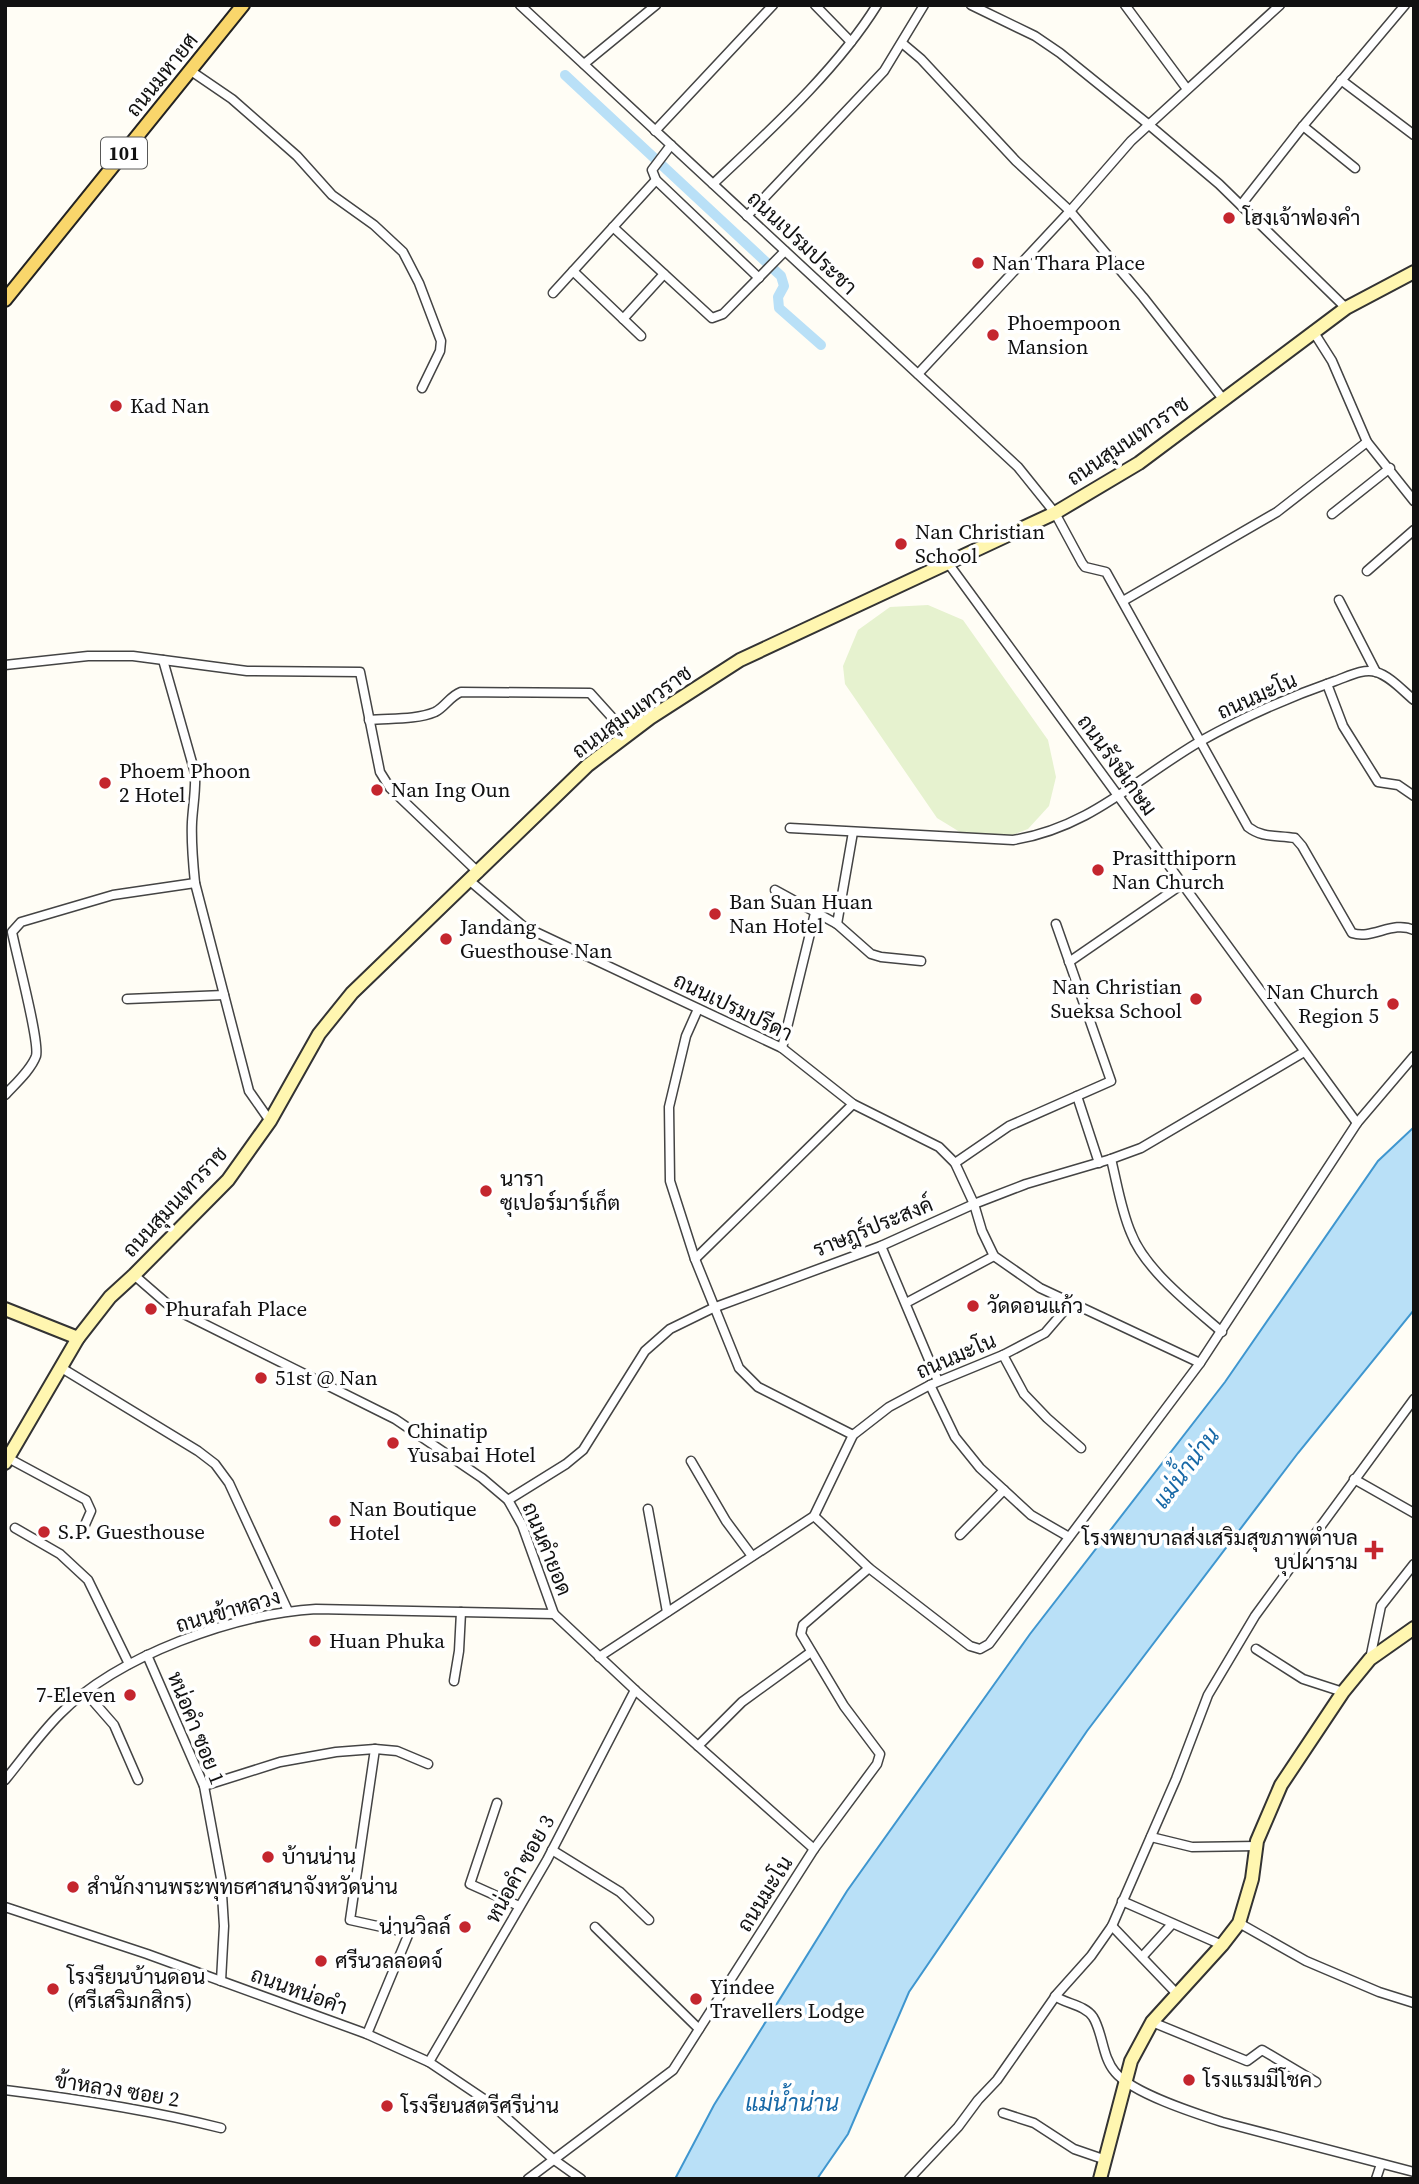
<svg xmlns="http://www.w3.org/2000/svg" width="1419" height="2184" font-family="'Source Serif 4',Sarabun,serif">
<rect width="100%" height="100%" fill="#fffdf5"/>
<!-- pitch -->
<path fill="#e6f2cf" d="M928 605 963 620 1048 740 1056 777 1049 806 1028 829 1001 839 968 837 937 818 845 684 843 666 858 630 890 607Z"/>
<!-- water -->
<path fill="#b9e0f7" stroke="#3f96cf" stroke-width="2" d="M1414 1127V1310L1298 1453 1087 1731 909 1992 848 2134 817 2179H675L714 2105 847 1891 1030 1634 1225 1382 1378 1161Z"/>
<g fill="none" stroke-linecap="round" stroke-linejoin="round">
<!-- canal -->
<path stroke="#b9e0f7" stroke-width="10" d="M565 75 781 276 784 286 778 297 779 308 821 345"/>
<!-- street casing -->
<g stroke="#444" stroke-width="11">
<g id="street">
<path d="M520 5 1018 467 1055 513 1082 563 1085 567 1106 572 1248 827C1262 838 1277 835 1295 838L1302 846 1352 933C1373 940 1392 920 1414 930"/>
<path d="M815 5 851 42"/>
<path d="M971 5 1035 36 1060 53 1148 124 1219 184 1346 308"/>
<path d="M1125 5 1187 89"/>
<path d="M902 43 921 59 1016 161 1070 211 1143 297 1223 399"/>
<path d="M584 64 656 5"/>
<path d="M191 71 232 99 297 156 332 195 374 225 403 252 419 283 441 341 440 351 422 388"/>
<path d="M1341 80 1414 135"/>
<path d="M1303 126 1355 168"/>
<path d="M655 131 773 5"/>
<path d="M671 145 652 170 656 180 759 278"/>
<path d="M713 184C769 131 836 71 877 5"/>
<path d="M1241 205 1303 126 1405 5"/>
<path d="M747 216 884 71 924 5"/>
<path d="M613 227 712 318 723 314 785 251"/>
<path d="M573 271 641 336"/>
<path d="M553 293 656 180"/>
<path d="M623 319 664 274"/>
<path d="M1313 331 1332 361 1367 442 1414 501"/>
<path d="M918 374 1070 211 1131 141 1280 5"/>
<path d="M1332 514 1390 468"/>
<path d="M948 563 1357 1123"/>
<path d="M1367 571 1414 530"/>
<path d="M1339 600 1376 672"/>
<path d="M1123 601 1277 512 1367 442"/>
<path d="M163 660 195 773C196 790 193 805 192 822 191 843 193 863 195 883L249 1091 270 1121"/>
<path d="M5 665 88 656H133L247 671 360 672 380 772 390 788 479 873"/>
<path d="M1327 684 1343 726 1378 782 1398 785 1414 796"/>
<path d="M369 720C389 718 416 720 435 712 445 707 450 696 461 692L590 693 627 734"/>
<path d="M790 828 1013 840C1089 828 1136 779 1199 742 1242 718 1289 697 1335 681 1347 677 1363 668 1376 672 1390 676 1403 691 1414 700"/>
<path d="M470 881 523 926 782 1048 853 1104 939 1147 955 1163 974 1204 982 1231 994 1256 1040 1288 1200 1363 1357 1123 1414 1056"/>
<path d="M775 890 837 924 871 954 881 957 921 961"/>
<path d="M837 924 853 832"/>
<path d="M1069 962 1181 885"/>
<path d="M127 999 224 995"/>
<path d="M698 1009 686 1036 669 1107 670 1181 695 1259 739 1368 758 1387 853 1435"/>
<path d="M782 1048 815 913"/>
<path d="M5 1095C15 1084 31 1070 36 1056 40 1042 16 953 12 932L21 922 113 895 195 883"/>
<path d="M1077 1096 1099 1163"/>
<path d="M1111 1159C1117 1183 1121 1210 1131 1233 1145 1270 1192 1306 1222 1332"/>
<path d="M955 1163 1009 1126 1111 1081 1056 924"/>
<path d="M881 1246 938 1381"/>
<path d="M695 1259 853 1104"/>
<path d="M134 1275 172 1308 395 1419 482 1478 508 1500 522 1525 554 1614 635 1690 814 1849"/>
<path d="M906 1303 994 1256"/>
<path d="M1003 1355 1024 1394 1047 1418 1081 1448"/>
<path d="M60 1367 198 1451 215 1464 229 1483 288 1611"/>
<path d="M930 1385 955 1437 980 1468 1031 1515 1069 1537"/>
<path d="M8 1458 86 1500 91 1511 84 1527"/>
<path d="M691 1461 726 1521 752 1556"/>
<path d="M1354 1479 1414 1513"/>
<path d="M508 1500 566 1464 583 1450 645 1351 670 1329 713 1308 881 1246 974 1204 1026 1184 1111 1159 1141 1148 1304 1052"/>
<path d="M648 1509 667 1612"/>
<path d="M814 1516 869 1568 970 1646 980 1649 989 1644 1200 1363"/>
<path d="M15 1528 60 1554 88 1580 129 1664"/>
<path d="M960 1535 1004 1490"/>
<path d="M1256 1649 1303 1679 1343 1692"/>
<path d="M147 1655 204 1786 221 1878 224 1926 221 1981"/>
<path d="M599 1657 814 1516 853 1435 889 1407 930 1385 1003 1355 1045 1333 1070 1304"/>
<path d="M1370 1659 1381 1606 1414 1564"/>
<path d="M454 1681 459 1651 461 1612"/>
<path d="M86 1693 114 1725 138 1780"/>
<path d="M698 1746 742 1702 811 1652"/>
<path d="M5 1780C23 1758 40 1734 60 1714 119 1655 234 1614 316 1609L554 1614"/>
<path d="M204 1786 280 1762 336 1752 375 1749 397 1751 428 1764"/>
<path d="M497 1803 470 1884 519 1906"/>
<path d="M1151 1837 1192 1847 1257 1846"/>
<path d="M552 1850 620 1892 649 1920"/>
<path d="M1122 1901 1222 1945"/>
<path d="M5 1907 147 1954 367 2034 429 2062 490 2103 553 2159 581 2179"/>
<path d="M1239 1923 1306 1961 1379 1992 1414 2003"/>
<path d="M1112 1926 1178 1995"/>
<path d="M595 1927 699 2029"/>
<path d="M1142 1957 1172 1924"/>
<path d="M1055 1996C1066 2004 1085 2005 1093 2017 1103 2033 1102 2057 1115 2072 1132 2093 1194 2113 1222 2122L1414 2172"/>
<path d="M1152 2022 1247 2061 1262 2050 1316 2082"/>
<path d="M367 2034 409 1933 350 1920 375 1749"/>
<path d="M429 2062 547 1860 635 1690"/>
<path d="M5 2090C78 2099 150 2110 221 2128"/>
<path d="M1003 2113 1034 2123 1074 2149 1106 2160"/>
<path d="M528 2179 673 2070 814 1849 877 1764 880 1754 844 1706 801 1634 803 1625 869 1568"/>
<path d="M909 2179 958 2127 978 2100 997 2080 1057 1994 1091 1956 1112 1926 1176 1779 1208 1695 1255 1616 1414 1399"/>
<path d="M1376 2179 1381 2164"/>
</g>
</g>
<!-- secondary casing -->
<g stroke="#333" stroke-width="16">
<g id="secondary">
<path d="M5 1309 78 1338"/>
<path d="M5 1463 78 1338 110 1297 134 1275 228 1180 270 1121 319 1034 352 993 588 765 650 718 740 660 1055 513 1139 463 1346 308 1414 272"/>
<path d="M1100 2179 1131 2061 1152 2022 1222 1945 1239 1923 1252 1879 1257 1841 1281 1785 1343 1692 1370 1659 1414 1628"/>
</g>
</g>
<!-- primary casing -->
<g stroke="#222" stroke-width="16">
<path id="primary" d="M5 300 243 5"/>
</g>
<!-- street -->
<use href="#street" stroke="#fff" stroke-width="8"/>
<!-- secondary -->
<use href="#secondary" stroke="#fff6b0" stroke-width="12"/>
<!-- primary -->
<use href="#primary" stroke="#f9d66b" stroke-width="12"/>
</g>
<!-- markers -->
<g fill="#c4262e" stroke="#fff" stroke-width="2.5">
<circle cx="1229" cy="218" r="7"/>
<circle cx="978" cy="263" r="7"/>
<circle cx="993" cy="335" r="7"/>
<circle cx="116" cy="406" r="7"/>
<circle cx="901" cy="544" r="7"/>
<circle cx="105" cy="783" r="7"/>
<circle cx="377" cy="790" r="7"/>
<circle cx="1098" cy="870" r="7"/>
<circle cx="715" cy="914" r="7"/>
<circle cx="446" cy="939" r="7"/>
<circle cx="1196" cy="999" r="7"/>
<circle cx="1393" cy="1004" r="7"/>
<circle cx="486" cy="1191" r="7"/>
<circle cx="973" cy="1306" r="7"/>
<circle cx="151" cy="1309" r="7"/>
<circle cx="261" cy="1378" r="7"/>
<circle cx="393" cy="1443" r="7"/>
<circle cx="335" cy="1521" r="7"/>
<circle cx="44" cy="1532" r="7"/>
<path d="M1370.5 1539.5h7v7h7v7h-7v7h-7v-7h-7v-7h7z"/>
<circle cx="315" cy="1641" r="7"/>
<circle cx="130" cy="1695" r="7"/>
<circle cx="268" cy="1857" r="7"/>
<circle cx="73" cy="1887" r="7"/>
<circle cx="465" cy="1927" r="7"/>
<circle cx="321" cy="1961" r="7"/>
<circle cx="53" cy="1989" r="7"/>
<circle cx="696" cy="1999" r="7"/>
<circle cx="1189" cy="2080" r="7"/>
<circle cx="387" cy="2106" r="7"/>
</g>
<g text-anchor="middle" stroke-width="7" stroke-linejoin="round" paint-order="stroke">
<!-- shield labels -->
<rect fill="#fff" stroke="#585858" stroke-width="2" x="101" y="137.5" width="46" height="31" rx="5"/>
<g font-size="19" font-weight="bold" fill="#111">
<text x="124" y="160">101</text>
</g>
<!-- street labels -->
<g font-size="21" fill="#111" stroke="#fff">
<text transform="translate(162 75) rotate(-51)" y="7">ถนนมหายศ</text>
<text transform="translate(802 243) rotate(43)" y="7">ถนนเปรมประชา</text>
<text transform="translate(1128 441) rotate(-34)" y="7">ถนนสุมนเทวราช</text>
<text transform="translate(1257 696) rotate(-24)" y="7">ถนนมะโน</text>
<text transform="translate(632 712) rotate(-36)" y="7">ถนนสุมนเทวราช</text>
<text transform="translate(1117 765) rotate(54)" y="7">ถนนรังษีเกษม</text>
<text transform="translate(733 1007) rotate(26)" y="7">ถนนเปรมปรีดา</text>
<text transform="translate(175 1202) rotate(-47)" y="7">ถนนสุมนเทวราช</text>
<text transform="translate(873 1227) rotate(-22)" y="7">ราษฎร์ประสงค์</text>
<text transform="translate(956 1356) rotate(-23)" y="7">ถนนมะโน</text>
<text transform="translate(547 1549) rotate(68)" y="7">ถนนคำยอด</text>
<text transform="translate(228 1611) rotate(-16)" y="7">ถนนข้าหลวง</text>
<text transform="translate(196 1728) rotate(68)" y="7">หน่อคำ ซอย 1</text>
<text transform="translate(520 1869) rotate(-61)" y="7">หน่อคำ ซอย 3</text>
<text transform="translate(765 1894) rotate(-58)" y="7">ถนนมะโน</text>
<text transform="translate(299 1991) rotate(20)" y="7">ถนนหน่อคำ</text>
<text transform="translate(117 2090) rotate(9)" y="7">ข้าหลวง ซอย 2</text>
</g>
<!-- poi labels -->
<g font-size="21" fill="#111" stroke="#fff" text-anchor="start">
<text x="1243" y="225">โฮงเจ้าฟองคำ</text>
<text x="992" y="270">Nan Thara Place</text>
<text x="1007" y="330">Phoempoon<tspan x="1007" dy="24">Mansion</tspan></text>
<text x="130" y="413">Kad Nan</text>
<text x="915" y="539">Nan Christian<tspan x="915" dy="24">School</tspan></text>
<text x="119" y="778">Phoem Phoon<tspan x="119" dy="24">2 Hotel</tspan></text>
<text x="391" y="797">Nan Ing Oun</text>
<text x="1112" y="865">Prasitthiporn<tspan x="1112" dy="24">Nan Church</tspan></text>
<text x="729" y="909">Ban Suan Huan<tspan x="729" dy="24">Nan Hotel</tspan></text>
<text x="460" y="934">Jandang<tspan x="460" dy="24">Guesthouse Nan</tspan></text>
<text x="1182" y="994" text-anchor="end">Nan Christian<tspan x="1182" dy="24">Sueksa School</tspan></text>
<text x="1379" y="999" text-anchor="end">Nan Church<tspan x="1379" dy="24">Region 5</tspan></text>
<text x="500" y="1186">นารา<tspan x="500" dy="24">ซุเปอร์มาร์เก็ต</tspan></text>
<text x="987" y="1313">วัดดอนแก้ว</text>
<text x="165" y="1316">Phurafah Place</text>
<text x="275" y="1385">51st @ Nan</text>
<text x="407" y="1438">Chinatip<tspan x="407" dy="24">Yusabai Hotel</tspan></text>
<text x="349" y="1516">Nan Boutique<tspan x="349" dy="24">Hotel</tspan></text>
<text x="58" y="1539">S.P. Guesthouse</text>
<text x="1358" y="1545" text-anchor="end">โรงพยาบาลส่งเสริมสุขภาพตำบล<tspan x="1358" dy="24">บุปผาราม</tspan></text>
<text x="329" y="1648">Huan Phuka</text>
<text x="116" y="1702" text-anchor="end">7-Eleven</text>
<text x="282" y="1864">บ้านน่าน</text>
<text x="87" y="1894">สำนักงานพระพุทธศาสนาจังหวัดน่าน</text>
<text x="451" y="1934" text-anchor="end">น่านวิลล์</text>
<text x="335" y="1968">ศรีนวลลอดจ์</text>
<text x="67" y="1984">โรงรียนบ้านดอน<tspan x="67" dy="24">(ศรีเสริมกสิกร)</tspan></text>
<text x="710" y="1994">Yindee<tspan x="710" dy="24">Travellers Lodge</tspan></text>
<text x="1203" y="2087">โรงแรมมีโชค</text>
<text x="401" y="2113">โรงรียนสตรีศรีน่าน</text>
</g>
<!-- water labels -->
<g font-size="23" font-style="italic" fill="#1768a6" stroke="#fff">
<text transform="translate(1186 1468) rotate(-53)" y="8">แม่น้ำน่าน</text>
<text x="792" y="2111">แม่น้ำน่าน</text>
</g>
</g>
<!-- border -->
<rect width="1419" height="2184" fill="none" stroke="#111111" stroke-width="14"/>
</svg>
